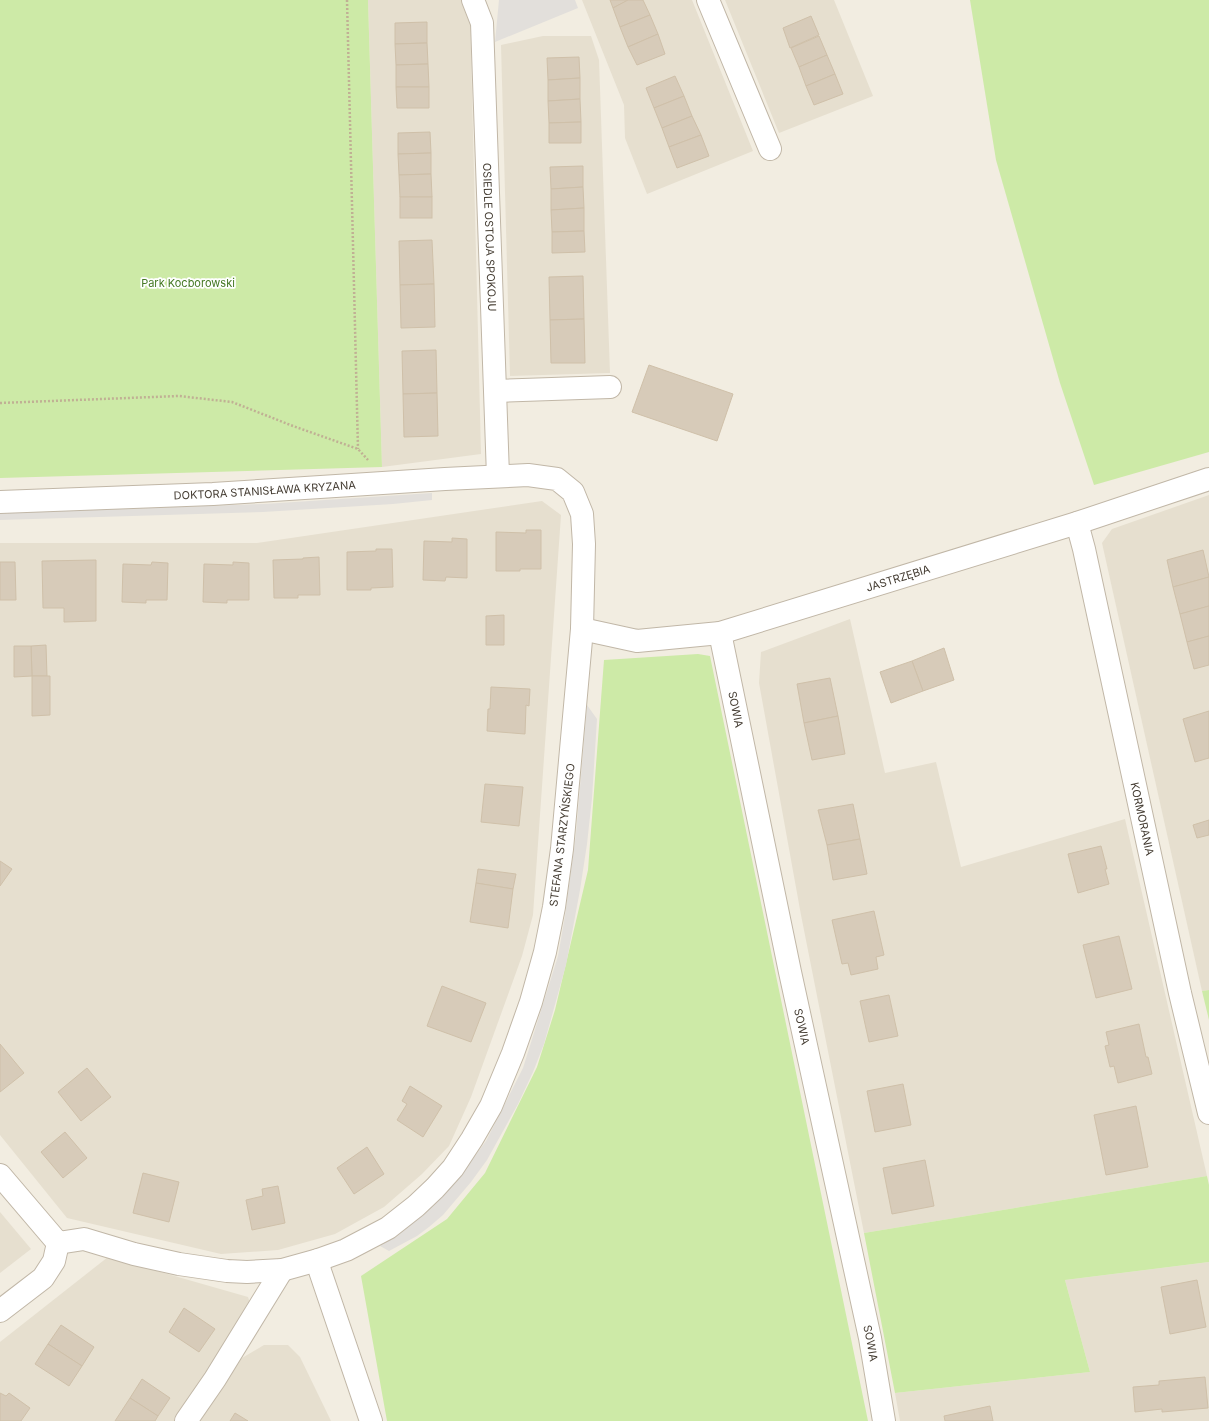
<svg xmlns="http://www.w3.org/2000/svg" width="1209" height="1421" font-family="Inter,sans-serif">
<rect width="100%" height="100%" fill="#f2ede1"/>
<!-- residential -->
<g fill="#e6dfcf">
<path d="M368 0H465L470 11 481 454 382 467Z"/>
<path d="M582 0H692L753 151 647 194 625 138 624 105Z"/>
<path d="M725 0H834L873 96 779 133Z"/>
<path d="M543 36H591L599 60 610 373 510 376 501 45Z"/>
<path d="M1209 495V990L1202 991 1102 543 1112 529Z"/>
<path d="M542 501 561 515 533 915 522 956 471 1097 449 1146 422 1174 384 1207 335 1234 278 1250 221 1254 67 1218 0 1135V543H257Z"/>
<path d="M850 619 885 773 936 762 961 867 1125 819 1207 1176 864 1233 801 915 759 683 761 652Z"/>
<path d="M0 1212 31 1249 0 1273Z"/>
<path d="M108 1257 248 1297 251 1306 174 1421H0V1342Z"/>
<path d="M1209 1262V1421H900L895 1393 1090 1372 1065 1280Z"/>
<path d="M264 1345H288L300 1357 331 1421H200L242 1358Z"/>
</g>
<!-- green -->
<g fill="#cdeaa7">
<path d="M0 0H368L382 467 0 478Z"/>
<path d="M970 0H1209V452L1094 485 1060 383 996 160Z"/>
<path d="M698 654 710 656 868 1421H387L361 1276 447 1219 485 1173 537 1067 555 1010 588 870 604 660Z"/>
<path d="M1209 990V1020L1202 991Z"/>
<path d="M1207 1176 1209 1185V1262L1065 1280 1090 1372 895 1393 864 1233Z"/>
</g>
<!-- parking -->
<g fill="#e2dfdb">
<path d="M499 0H575L578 8 495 42Z"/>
<path d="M432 493V500L393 504 263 512 0 520V513L264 504Z"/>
<path d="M587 705 597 719 592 798 587 844 580 890 566 965 544 1044 533 1072 518 1104 487 1160 471 1182 443 1215 429 1227 417 1236 389 1251 380 1246 435 1203 450 1188 469 1164 486 1141 523 1068 558 956 565 916 576 834Z"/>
</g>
<!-- building -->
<g fill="#d7cbb9" stroke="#cfc0a9">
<path d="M610 0H628L613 8Z"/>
<path d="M628 0H643L650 15 620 27 613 8Z"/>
<path d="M650 15 658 34 628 47 620 27Z"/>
<path d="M811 16 819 35 790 48 783 28Z"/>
<path d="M427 22V43L395 44V23Z"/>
<path d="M658 34 665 54 637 65 628 47Z"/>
<path d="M819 36 827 55 799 67 791 48Z"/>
<path d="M427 43 428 64 396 65 395 44Z"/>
<path d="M827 55 835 74 806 86 799 67Z"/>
<path d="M579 57 580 78 548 80 547 58Z"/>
<path d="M428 64 429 87H396V65Z"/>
<path d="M835 74 843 94 814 105 806 86Z"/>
<path d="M675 76 684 96 654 108 646 88Z"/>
<path d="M580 78V99L548 101V80Z"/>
<path d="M396 87H429V108H397Z"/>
<path d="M684 96 692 116 662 128 654 108Z"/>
<path d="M580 99 581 122 549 123 548 101Z"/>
<path d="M692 116 701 135 669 147 662 128Z"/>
<path d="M581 122V143H549V123Z"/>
<path d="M430 132 431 153 398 154V133Z"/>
<path d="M701 135 709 156 677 168 669 147Z"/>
<path d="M431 153V174L399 175 398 154Z"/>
<path d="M583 166V187L551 189 550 167Z"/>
<path d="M431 174 432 197H400L399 175Z"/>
<path d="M583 187 584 208 551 210V189Z"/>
<rect x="400" y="197" width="32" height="21"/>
<path d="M584 208V231L552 232 551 210Z"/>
<path d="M584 231 585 252 552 253V232Z"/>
<path d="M432 240 434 284 400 285 399 241Z"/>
<path d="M583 276 584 319 550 320 549 277Z"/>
<path d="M434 284 435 327 401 328 400 285Z"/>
<path d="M584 319 585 363H551L550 320Z"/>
<path d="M436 350 437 393 403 394 402 351Z"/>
<path d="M649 365 733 394 717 441 632 412Z"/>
<path d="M437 393 438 436 404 437 403 394Z"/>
<path d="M526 530H541V569H520V571H496V532L526 533Z"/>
<path d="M452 538 467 539V578L446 577 445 581 423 580 424 541 452 542Z"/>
<path d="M376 549H392L393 587 371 588V590H347V552L376 551Z"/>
<path d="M1203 550 1209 577 1173 587 1167 560Z"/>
<path d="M319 557 320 595H298V598H274L273 560 303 559V558Z"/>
<path d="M96 560V621L64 622V608H43L42 561Z"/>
<path d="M0 562H15L16 600H0Z"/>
<path d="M152 562 168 563 167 600H146V603L122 602 123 564 151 565Z"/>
<path d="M233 562 249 563V600H227V603L203 602 204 564 233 565Z"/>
<path d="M1209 577V606L1180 614 1173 587Z"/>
<path d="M1209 606V636L1187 642 1180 614Z"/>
<path d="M504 615V645H486V616Z"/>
<path d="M1209 636V665L1194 669 1187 642Z"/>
<path d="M46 645 47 676H32L31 646Z"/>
<path d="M14 646H31L32 676 14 677Z"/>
<path d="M944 648 954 680 923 691 912 661Z"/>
<path d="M912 661 923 691 891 703 880 672Z"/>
<path d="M32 676H50V715L32 716Z"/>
<path d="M830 678 838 716 804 723 797 684Z"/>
<path d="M491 687 530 689 529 706 526 705 525 734 487 731 488 709H490Z"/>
<path d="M1209 711V758L1195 762 1183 719Z"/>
<path d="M838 716 845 754 812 760 804 723Z"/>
<path d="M485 784 523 787 519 826 481 822Z"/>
<path d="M853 804 860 839 827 845 818 810Z"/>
<path d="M1209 820V835L1197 838 1193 825Z"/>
<path d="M860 839 867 874 833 880 827 845Z"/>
<path d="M1101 846 1107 869H1105L1109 884 1078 893 1068 854Z"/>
<path d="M0 861 12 869 0 886Z"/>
<path d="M478 869 516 874 513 889 476 883Z"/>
<path d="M476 883 513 889 508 928 470 922Z"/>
<path d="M874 911 884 955 876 957 878 969 851 975 848 963 842 964 832 920Z"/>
<path d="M1119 936 1132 989 1096 998 1083 945Z"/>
<path d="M442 986 486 1003 471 1042 427 1026Z"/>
<path d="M889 995 898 1036 869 1042 860 1001Z"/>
<path d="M1139 1024 1146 1057H1148L1152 1074 1118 1083 1114 1066 1110 1067 1105 1046 1109 1045 1106 1032Z"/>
<path d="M0 1044 24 1073 0 1092Z"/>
<path d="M87 1068 111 1097 81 1121 58 1092Z"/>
<path d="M903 1084 911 1125 875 1132 867 1091Z"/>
<path d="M410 1086 442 1106 423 1137 397 1120 407 1104 402 1101Z"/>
<path d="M1136 1106 1148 1167 1106 1175 1094 1115Z"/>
<path d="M65 1132 87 1158 63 1178 41 1152Z"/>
<path d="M367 1147 384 1174 354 1194 337 1168Z"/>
<path d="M925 1160 934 1206 892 1214 883 1168Z"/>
<path d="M143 1173 179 1182 169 1222 133 1213Z"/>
<path d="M278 1186 285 1223 252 1230 246 1200 263 1196 262 1189Z"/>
<path d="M1197 1280 1206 1327 1170 1334 1161 1287Z"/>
<path d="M184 1308 215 1329 199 1352 169 1332Z"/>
<path d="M61 1325 94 1347 82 1366 48 1344Z"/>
<path d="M48 1344 82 1366 69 1386 35 1364Z"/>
<path d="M1205 1377 1208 1408 1162 1412V1409L1135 1412 1133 1387 1159 1385V1381Z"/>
<path d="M142 1379 170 1398 158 1416 130 1398Z"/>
<path d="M0 1393 6 1396 9 1393 30 1408 21 1421H0Z"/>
<path d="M130 1398 158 1416 155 1421H115Z"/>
<path d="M990 1406 993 1421H945L944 1416Z"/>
<path d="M235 1413 248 1421H230Z"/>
</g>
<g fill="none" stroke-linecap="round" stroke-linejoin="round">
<!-- street casing -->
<g stroke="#c1b7a7" stroke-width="24">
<g id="street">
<path id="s1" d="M473 0 482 23 498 476"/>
<path d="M708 0 770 149"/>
<path d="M496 391 610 387"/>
<path id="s2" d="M0 502 213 494 445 479 528 475 557 479 573 492 582 514 584 544 582 629 562 849 554 907 545 952 531 1002 513 1053 491 1106 472 1139 453 1168 435 1188 416 1206 388 1228 346 1250 318 1260 282 1270 247 1272 227 1271 179 1264 134 1254 84 1239 58 1243 0 1175"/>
<path id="s3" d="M1077 523 1084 549 1180 993 1209 1113"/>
<path id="s4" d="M582 629 637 641 720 633 1077 523 1209 479"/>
<path id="s5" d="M720 633 790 972 870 1338 884 1421"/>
<path d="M318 1260 320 1271 371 1421"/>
<path d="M0 1311 43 1278 54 1261 58 1243"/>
<path d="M186 1421 215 1379 282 1270"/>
</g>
</g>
<!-- path -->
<g stroke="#c0b094" stroke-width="2.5" stroke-dasharray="2 2" stroke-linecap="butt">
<path d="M347 0 358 449"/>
<path d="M0 403 179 396 232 402 293 426 358 449 368 460"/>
</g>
<!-- street -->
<use href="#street" stroke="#fff" stroke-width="22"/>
</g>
<g text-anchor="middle" stroke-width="3.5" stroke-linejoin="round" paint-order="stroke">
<!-- street labels -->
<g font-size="11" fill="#443c32" stroke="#fff">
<text dy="4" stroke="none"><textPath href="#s1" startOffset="239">OSIEDLE OSTOJA SPOKOJU</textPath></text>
<text dy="4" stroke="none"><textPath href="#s2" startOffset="265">DOKTORA STANISŁAWA KRYZANA</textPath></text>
<text dy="4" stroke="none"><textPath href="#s4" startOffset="326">JASTRZĘBIA</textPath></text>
<text dy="4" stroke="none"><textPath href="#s5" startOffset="78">SOWIA</textPath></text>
<text dy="4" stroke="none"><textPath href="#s3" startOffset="303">KORMORANIA</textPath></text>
<text transform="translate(562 835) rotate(-83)" y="4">STEFANA STARZYŃSKIEGO</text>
<text dy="4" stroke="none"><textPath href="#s5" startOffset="402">SOWIA</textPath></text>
<text dy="4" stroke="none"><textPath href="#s5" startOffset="726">SOWIA</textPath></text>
</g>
<!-- park labels -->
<g font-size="11" fill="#447823" stroke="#fff">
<text x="188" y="287">Park Kocborowski</text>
</g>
</g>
</svg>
